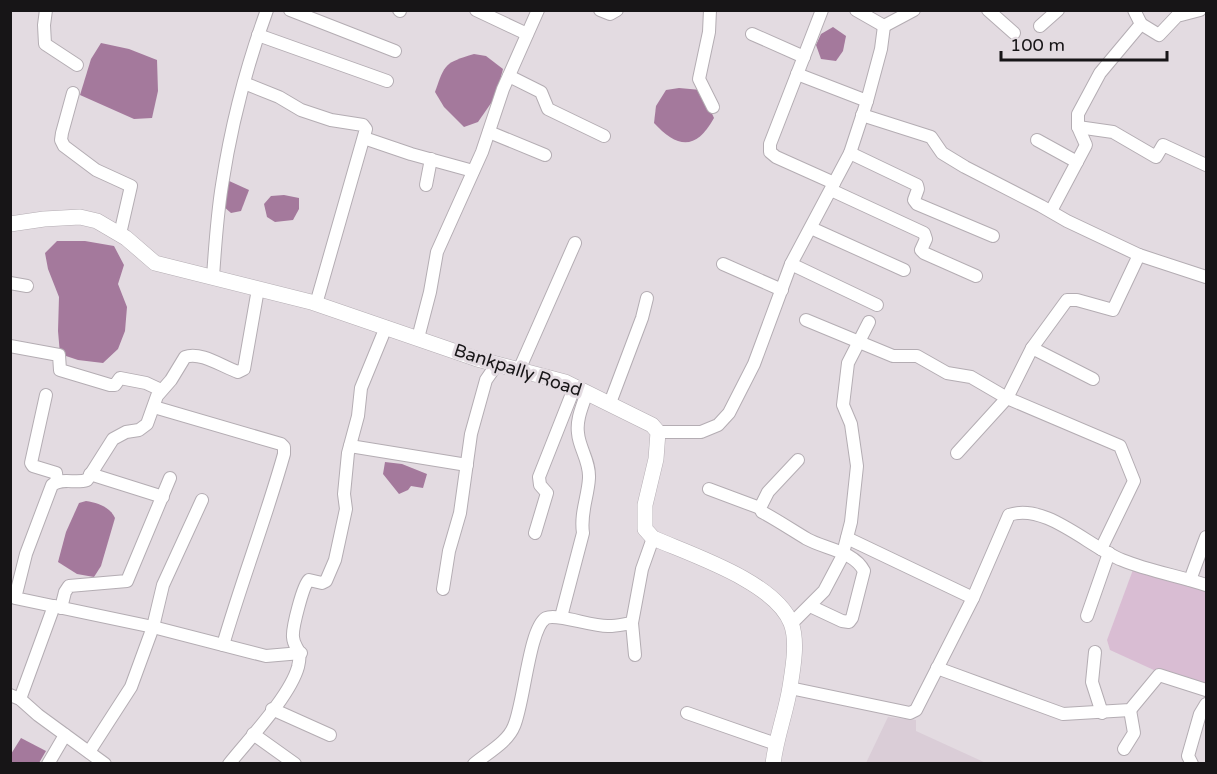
<svg xmlns="http://www.w3.org/2000/svg" width="1217" height="774" font-family="'Varela Round',sans-serif">
<rect width="100%" height="100%" fill="#e3dbe1"/>
<!-- built -->
<path fill="#dacdd7" d="M888 717 916 720V731L986 763H866Z"/>
<!-- green -->
<path fill="#d9bdd3" d="M1134 567 1206 588V686L1156 671 1110 650 1107 640Z"/>
<!-- water -->
<g fill="#a4799c">
<path d="M833 27 846 36 843 51 836 61 821 59 816 45 821 34Z"/>
<path d="M101 43 129 49 157 60 158 91 152 118 134 119 80 95 91 59Z"/>
<path d="M474 54 486 56 503 69 496 96 478 122 464 127 444 107 435 92C445 63 445 63 474 54Z"/>
<path d="M679 88 701 90 714 118C696 151 677 148 654 123L656 106 666 90Z"/>
<path d="M227 180 249 190 241 211 231 213 223 206Z"/>
<path d="M284 195 299 198V209L293 220 275 222 267 217 264 204 271 196Z"/>
<path d="M57 241H85L114 246 124 265 118 284 127 307 125 331 118 349 103 363 78 360 60 354 58 331 59 297 48 269 45 253Z"/>
<path d="M385 462 402 464 427 474 423 488 411 486 408 490 399 494 383 474Z"/>
<path d="M86 501C98 503 110 507 115 518L101 566 94 577 77 574 58 562 66 532 79 503Z"/>
<path d="M21 738 46 751 39 763H11V754Z"/>
</g>
<g fill="none" stroke-linecap="round" stroke-linejoin="round">
<!-- minor casing -->
<g stroke="#b4adb3" stroke-width="14">
<g id="minor">
<path d="M46 10 44 25 45 44 77 65"/>
<path d="M290 10 395 51"/>
<path d="M399 10 400 11"/>
<path d="M476 10 527 34"/>
<path d="M600 10 610 14 617 10"/>
<path d="M710 10 709 32 699 79 713 107"/>
<path d="M822 10 770 144V152L776 157 834 183"/>
<path d="M856 10 884 26"/>
<path d="M988 10 1014 33"/>
<path d="M1134 10 1141 24"/>
<path d="M884 26 914 10"/>
<path d="M1040 26 1058 10"/>
<path d="M752 34 804 57"/>
<path d="M258 35 387 81"/>
<path d="M797 74 867 101"/>
<path d="M509 76 541 92 548 109 604 136"/>
<path d="M244 83 279 97 301 110 331 120 363 125 366 129 316 304"/>
<path d="M73 93 62 133 61 140 64 146 96 170 131 186 120 234"/>
<path d="M862 115 931 137 942 153 965 167 1041 206 1067 221 1139 255 1113 310 1077 300H1067L1032 348 1007 398 957 453"/>
<path d="M1078 127 1113 132 1156 157 1163 145 1206 165"/>
<path d="M489 132 545 155"/>
<path d="M364 138 411 154 473 171"/>
<path d="M1037 140 1077 162"/>
<path d="M850 153 917 185 918 189 914 200 917 204 993 236"/>
<path d="M426 185 431 159"/>
<path d="M831 190 924 233 926 239 921 250 924 253 976 276"/>
<path d="M1051 211 1086 145 1078 127V114L1100 73 1141 24 1159 35 1177 16 1200 10"/>
<path d="M811 228 904 270"/>
<path d="M1139 255 1206 277"/>
<path d="M723 264 782 290"/>
<path d="M791 264 877 305"/>
<path d="M213 277C215 247 217 216 222 185 231 126 246 67 267 10"/>
<path d="M10 283 27 286"/>
<path d="M258 289 244 369 238 372C223 367 201 351 185 357L171 380 157 396 147 424 139 430 126 432 113 439 87 480C75 484 63 477 52 485L26 554 15 598 153 627 266 656 301 653"/>
<path d="M806 320 893 356H917L947 373 971 377 1007 398 1120 446 1134 481 1101 549"/>
<path d="M418 338 430 292 437 252 482 152 503 89 538 10"/>
<path d="M10 346 59 355 60 370 110 385H115L120 378 146 383 161 390"/>
<path d="M1032 348 1093 379"/>
<path d="M519 370 575 243"/>
<path d="M46 395 31 463 33 466 56 473 57 481"/>
<path d="M610 403 642 318 647 298"/>
<path d="M154 407 281 444 284 447V454C266 518 242 580 223 645"/>
<path d="M658 432H701L718 425 729 413 754 364 791 264 850 153 867 101 881 49 884 26"/>
<path d="M350 446 467 465"/>
<path d="M798 460 768 492 760 508 762 512C777 520 792 530 807 539 825 549 854 551 864 571L852 618 849 622 842 621 810 606"/>
<path d="M90 474 163 497"/>
<path d="M709 489 760 508"/>
<path d="M535 533 547 493 540 485 539 477 575 386"/>
<path d="M847 538 973 598"/>
<path d="M1190 580 1206 537"/>
<path d="M443 589 449 551 460 513 471 434 486 380 497 364"/>
<path d="M61 608 65 592 69 586 127 581 170 478"/>
<path d="M1087 616 1109 553"/>
<path d="M561 617 583 533C580 513 588 497 589 478 590 461 579 448 578 433 576 419 583 405 587 392"/>
<path d="M632 623 635 655"/>
<path d="M791 624 824 591 842 557 851 522 857 466 851 424 843 405 848 363 869 322"/>
<path d="M1095 652 1092 682 1102 713"/>
<path d="M937 668 1063 714 1130 710 1159 675 1206 690"/>
<path d="M790 688 910 713 916 710 973 598 1009 515C1045 502 1089 547 1122 560 1149 571 1179 576 1206 585"/>
<path d="M10 695 20 699 38 715 105 764"/>
<path d="M20 699 54 606"/>
<path d="M272 709 330 735"/>
<path d="M687 713 776 744"/>
<path d="M253 734 295 764"/>
<path d="M1124 749 1134 733 1130 710"/>
<path d="M89 752 131 687 153 627 163 585 202 500"/>
<path d="M48 764 65 735"/>
<path d="M229 764C249 739 290 696 298 667 303 646 294 651 293 637 292 628 303 585 309 580L322 583 326 581 335 560 346 509 344 494 348 453 358 416 361 388 386 327"/>
<path d="M474 764C487 753 508 742 514 726 524 704 529 628 546 618 557 613 593 627 609 626 617 626 624 624 632 623L642 569 653 538"/>
<path d="M1192 764 1188 756 1200 714 1206 704"/>
</g>
</g>
<!-- tertiary casing -->
<g stroke="#b4adb3" stroke-width="16">
<path id="tertiary" d="M10 224 44 219 80 217 97 221 126 238 155 263 311 302 477 359 565 382 652 425 658 432 656 459 645 505V529L653 538C692 555 775 582 791 623 798 641 793 668 790 687 786 713 776 737 773 764"/>
</g>
<!-- minor -->
<use href="#minor" stroke="#fff" stroke-width="12"/>
<!-- tertiary -->
<use href="#tertiary" stroke="#fff" stroke-width="15"/>
</g>
<g text-anchor="middle" stroke-width="6" stroke-linejoin="round" paint-order="stroke">
<!-- street labels -->
<g font-size="18" fill="#171517" stroke="#e3dbe1">
<text transform="translate(518 370) rotate(18)" y="6">Bankpally Road</text>
</g>
</g>
<!-- border -->
<rect width="1217" height="774" fill="none" stroke="#171517" stroke-width="24"/>
<!-- scale -->
<path d="M1001 51v9h166v-9" fill="none" stroke="#171517" stroke-width="3"/>
<text x="1010" y="51" font-size="18" fill="#171517" stroke="#e3dbe1" stroke-width="4.5" paint-order="stroke">100 m</text>
</svg>
